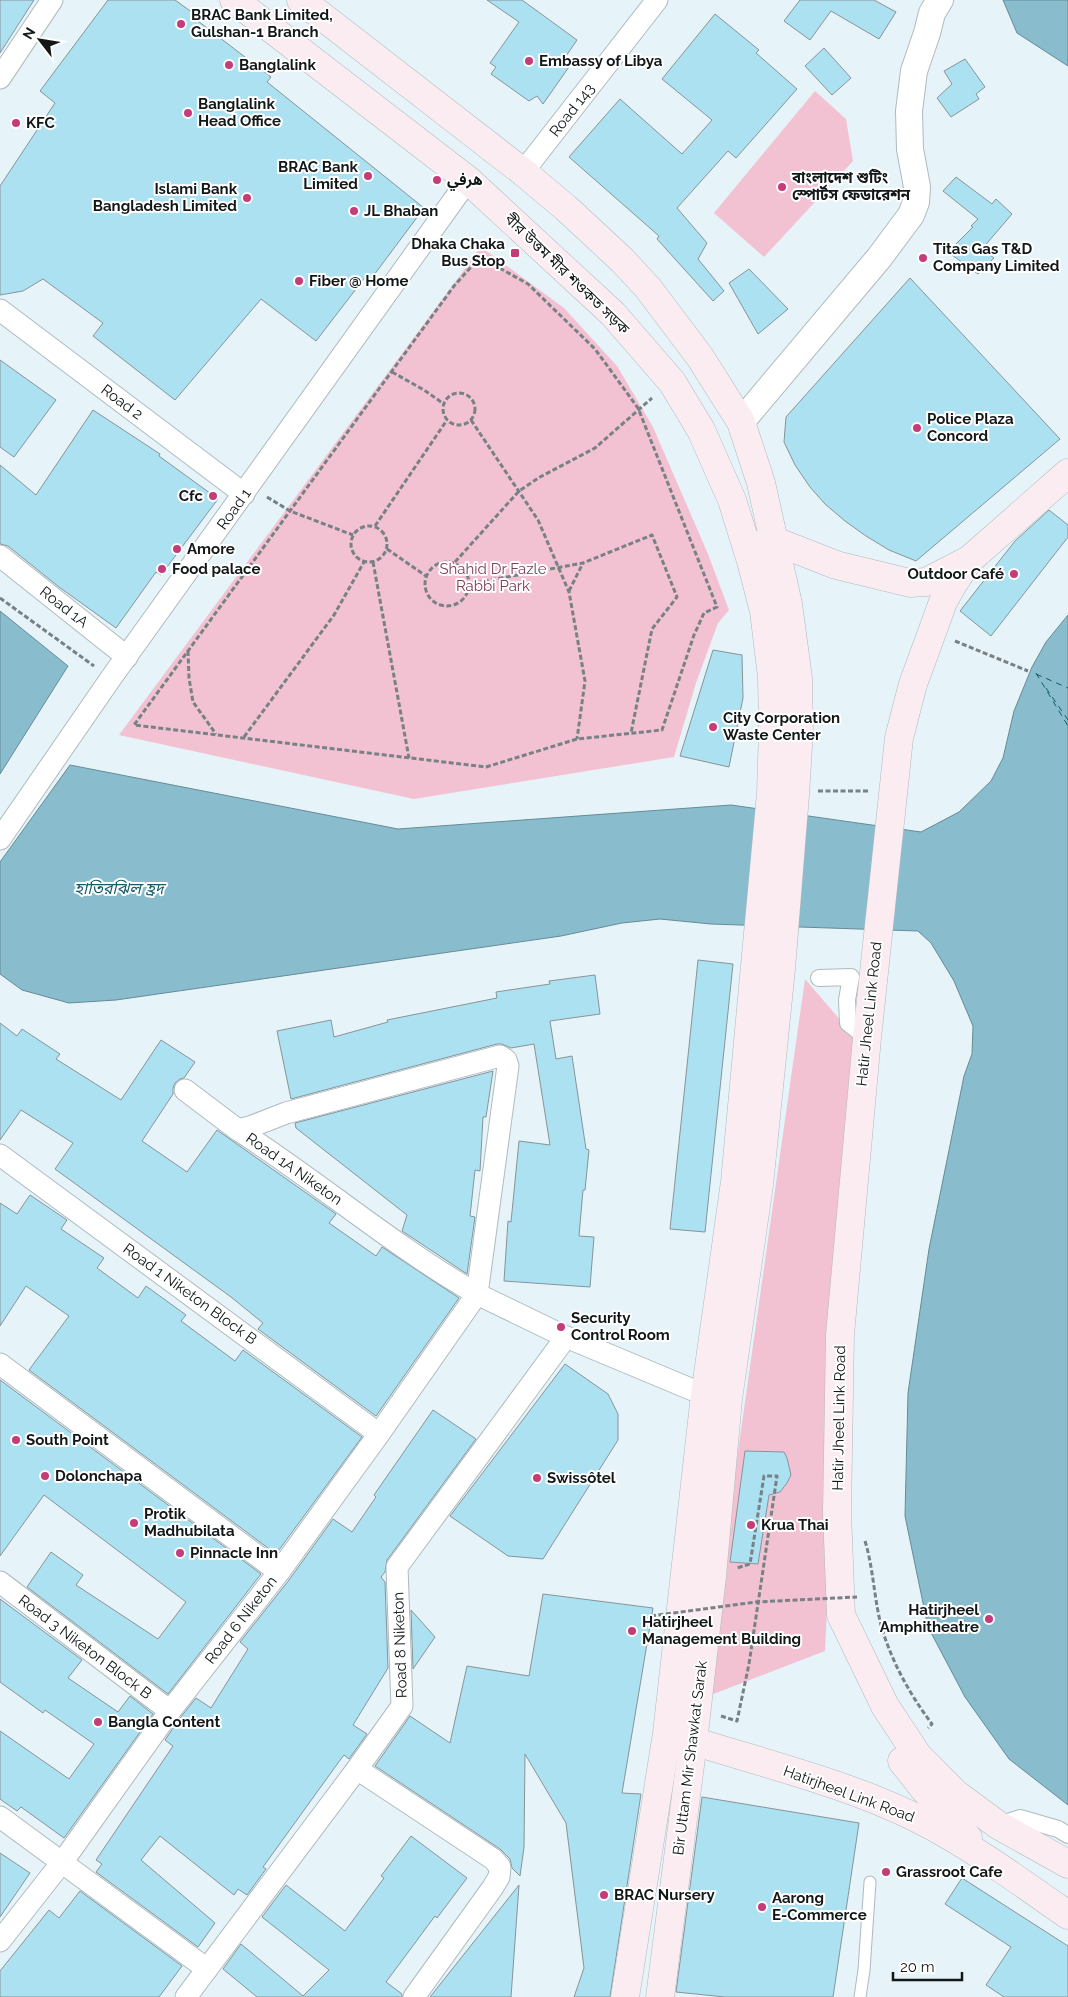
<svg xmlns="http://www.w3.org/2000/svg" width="1068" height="1997" font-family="Raleway,'Noto Sans Arabic','Noto Sans Bengali',sans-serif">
<rect width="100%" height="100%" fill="#e6f3f8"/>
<!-- green -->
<g fill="#f3c2d2">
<path d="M815 91 846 119 853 161 764 257 714 213Z"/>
<path d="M481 247 564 308 617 366 653 427 708 554 729 610 718 623 696 683 674 757 414 799 119 735Z"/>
<path d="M805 979 854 1036 825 1651 703 1698Z"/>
</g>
<!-- water -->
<g fill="#89bdce" stroke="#658b97">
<path d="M1003 0H1068V66L1017 33Z"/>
<path d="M0 611 68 666 0 774Z"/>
<path d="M1068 615V1805L1009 1759 965 1697 928 1627 905 1516 908 1393 929 1249 964 1076 972 1054 973 1026 954 981 931 943 918 931 711 924 660 919 622 923 561 936 116 1000 69 1003 22 990 0 974V862L70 765 398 829 731 805 921 832 959 812 991 781 1003 758 1014 711 1032 667 1046 642Z"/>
</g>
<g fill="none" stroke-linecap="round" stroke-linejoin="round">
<!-- ferry -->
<g stroke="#145a6c" stroke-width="1" stroke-dasharray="6 5" stroke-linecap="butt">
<path d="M1036 673 1068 726"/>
<path d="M1036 674 1068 688"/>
<path d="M1046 688 1068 720"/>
</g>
</g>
<!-- building -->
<g fill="#ace1f2" stroke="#879498">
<path d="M0 0H34L0 53Z"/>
<path d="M108 0H175L200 18 198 21 271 77 267 82 424 208 371 279 366 276 316 341 261 299 175 400 93 336 103 323 43 279 23 291 0 295V186L55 103 40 91Z"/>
<path d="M487 0H522L577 40 564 59 571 64 543 104 537 96 529 101 491 74 496 67 490 63 519 22Z"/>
<path d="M800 0H874L896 12 879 39 831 11 810 40 784 21Z"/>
<path d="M715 14 759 50 756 53 797 89 736 158 728 151 677 208 707 243 698 259 724 291 713 301 657 239 659 236 569 157 620 99 682 154 712 120 662 79Z"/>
<path d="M824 48 851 78 832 95 805 66Z"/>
<path d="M965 59 985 87 976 94 979 99 951 117 937 98 952 84 944 71Z"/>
<path d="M956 177 992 204 996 199 1012 214 982 249 994 258 978 274 948 252 973 227 971 226 978 219 943 191Z"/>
<path d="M749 269 788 309 758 334 729 283Z"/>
<path d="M910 278 1060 439 916 561 889 550 866 536 845 521 825 504 810 487 795 465 784 442 786 417Z"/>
<path d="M0 360 56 400 14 457 0 447Z"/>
<path d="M93 410 160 454 159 456 218 499 161 575 156 572 116 628 59 587 8 546 0 544V465L36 495Z"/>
<path d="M1049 510 1068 525V537L991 636 960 611 1015 541Z"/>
<path d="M713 650 742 655 743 698 729 767 680 756Z"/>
<path d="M698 960 733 964 705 1232 670 1229Z"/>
<path d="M595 975 600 1014 550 1021 556 1059 572 1056 586 1149 589 1150 585 1190H583L579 1236 594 1237 590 1287 504 1281 508 1221 511 1222 519 1141 550 1145 534 1044 511 1048 502 1044H497L291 1099 277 1031 331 1020 334 1037 388 1022 387 1020 497 998 496 992 550 984 549 981Z"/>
<path d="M0 1023 17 1036 22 1029 60 1054 56 1059 121 1100 161 1040 195 1062 184 1078 180 1079 175 1083 173 1088V1094L142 1141 187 1172 217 1130 336 1214 329 1223 376 1256 382 1247 459 1298 376 1416 258 1329 263 1323 231 1297 55 1169 73 1143 21 1110 0 1140Z"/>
<path d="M493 1071 486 1117H483L480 1171 475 1170 470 1216 475 1217 467 1274 402 1231 407 1215 296 1128 295 1123Z"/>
<path d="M30 1195 67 1220 61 1229 104 1258 97 1268 138 1298 146 1286 186 1315 181 1321 235 1361 243 1350 362 1437 276 1554 29 1370 69 1316 26 1286 0 1326V1203L17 1214Z"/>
<path d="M565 1364 608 1394 618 1414V1440L543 1559 508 1556 450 1516Z"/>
<path d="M0 1380 261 1574 168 1694 27 1587 51 1552 83 1575 76 1585 158 1639 186 1602 44 1495 0 1556Z"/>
<path d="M433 1410 476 1439 387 1560 385 1572 381 1577 385 1582 388 1668 353 1725 367 1734 349 1759 344 1755 338 1763 263 1867 266 1869 247 1895 238 1889 234 1895 160 1836 141 1860 215 1923 198 1947 96 1872 102 1864 96 1860 173 1746 165 1740 180 1718 196 1698 211 1708 248 1649 240 1642 289 1580 333 1519 352 1532 376 1497 374 1495Z"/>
<path d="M745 1451 784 1452 787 1458 791 1475 787 1483 780 1492 769 1495 758 1564 730 1562Z"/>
<path d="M543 1594 653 1608 622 1793 641 1794 610 1997H574L584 1968 566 1823 525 1754 524 1847 520 1876 512 1868 510 1859 500 1849 375 1766 410 1716 450 1743 467 1666 529 1676Z"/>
<path d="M0 1599 82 1660 68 1678 118 1712 130 1696 153 1714 64 1838 21 1807 17 1811 0 1799V1731L69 1779 94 1744 45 1710 43 1713 0 1682Z"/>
<path d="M411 1610 435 1637 413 1669Z"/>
<path d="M702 1797 859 1823 833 1997H725L676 1992Z"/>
<path d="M411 1836 467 1878 437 1918 435 1916 386 1982 402 1994V1997H257L223 1969 241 1944 303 1996 329 1970 262 1917 286 1885 345 1931 384 1878 381 1876Z"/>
<path d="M0 1853 30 1873 0 1917Z"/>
<path d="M962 1878 1068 1946V1997H1004L986 1985 1011 1947 945 1904Z"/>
<path d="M519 1885 511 1997H430Z"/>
<path d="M80 1891 182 1966 159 1997H0V1971L49 1910 59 1918Z"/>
</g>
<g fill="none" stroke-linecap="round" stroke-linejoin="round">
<!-- service casing -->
<g stroke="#aebbbf" stroke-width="13">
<path id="service" d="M860 1997 864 1970 870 1882"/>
</g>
<!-- pedestrian casing -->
<g stroke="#aebbbf" stroke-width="18">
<g id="pedestrian">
<path d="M819 978 851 977 847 1000 848 1023 867 1038"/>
<path d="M998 1825 1020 1818 1058 1829 1068 1835"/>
</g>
</g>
<!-- minor casing -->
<g stroke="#aebbbf" stroke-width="23">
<g id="minor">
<path d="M0 78 52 0"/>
<path d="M523 172 657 0"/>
<path d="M0 310 244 494"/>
<path d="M0 556 127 657"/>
<path d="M0 839 111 678 468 180"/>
<path d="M185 1090 238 1130"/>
<path d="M0 1155 379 1434"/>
<path d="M0 1364 279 1572"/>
<path d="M0 1582 170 1711"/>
<path d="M357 1769 493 1859 500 1867 499 1877 493 1887 414 1997"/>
<path d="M0 1817 207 1969"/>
<path d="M0 1941 66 1857 170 1711 279 1572 379 1434 477 1294C393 1246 319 1182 238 1130L250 1127 286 1113 500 1056 506 1060 508 1066 477 1294 566 1337 705 1395 719 1397"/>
<path d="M186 1997 357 1769 402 1706 397 1567 566 1337"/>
</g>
</g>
<!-- tertiary casing -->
<g stroke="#aebbbf" stroke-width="28">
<path id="tertiary" d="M741 422 879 258 911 215 916 202 917 187 910 149 909 111 914 71 927 33 932 13 940 0"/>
</g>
<!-- secondary casing -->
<g stroke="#aebbbf" stroke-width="29">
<g id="secondary">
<path d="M234 0 468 180 613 314 672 382 701 430 732 500 751 561 764 611 772 677 773 730 771 793 735 1182 705 1395 667 1733 625 1997"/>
<path d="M301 0 523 172 566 208 622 260 648 288 700 357 741 422 761 483 788 604 798 678 799 731 795 795 781 969 759 1185 728 1399 712 1576 693 1742 660 1997"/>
<path d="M1068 473 968 561 953 584 943 602 927 646 913 684 899 738 867 1038 840 1335 837 1512 841 1615 885 1706 918 1756 956 1794 998 1825 1068 1864"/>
<path d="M762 544 775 541 836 565 910 583 926 582 967 561"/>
<path d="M677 1736C757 1762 853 1784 928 1824 977 1850 1022 1883 1068 1915"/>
<path d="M902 1761 924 1789 968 1838"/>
</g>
</g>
<!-- path -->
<g stroke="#788184" stroke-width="3" stroke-dasharray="5 2.5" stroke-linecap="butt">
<path d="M480 257 528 284 595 349 638 408 717 607 704 613 694 635 662 730 577 739 486 767 134 725 454 286Z"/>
<path d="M392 372 424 390 444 404"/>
<circle cx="459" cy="409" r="16"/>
<path d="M471 420 538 520 569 592 585 681 577 739"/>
<path d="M267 497 290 511 353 535"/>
<circle cx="369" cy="544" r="18"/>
<path d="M375 526 447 420"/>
<path d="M387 549 426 576"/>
<circle cx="447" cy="584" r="22"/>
<path d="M373 562 409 758"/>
<path d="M455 562 519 491 540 477 595 448 652 398"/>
<path d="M469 584 583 563 652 535 677 597 652 629 631 733"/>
<path d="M569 591 583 563"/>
<path d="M0 598 94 666"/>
<path d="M955 641 1028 671"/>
<path d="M188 651 189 678 193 702 216 734"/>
<path d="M244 737 334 615 364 562"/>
<path d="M818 791H870"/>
<path d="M865 1541C874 1570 874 1603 883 1632 894 1666 911 1696 932 1724L928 1728"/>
<path d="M721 1716 737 1721 749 1664 777 1476H764L750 1564 737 1568"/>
</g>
<!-- service -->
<use href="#service" stroke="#fff" stroke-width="11"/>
<!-- pedestrian -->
<use href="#pedestrian" stroke="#fff" stroke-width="16"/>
<!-- minor -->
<use href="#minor" stroke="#fff" stroke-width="21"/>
<!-- tertiary -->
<use href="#tertiary" stroke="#fff" stroke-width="26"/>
<!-- secondary -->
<use href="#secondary" stroke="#fbecf1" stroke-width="28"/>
<!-- path-bridge -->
<path stroke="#788184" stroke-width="3" stroke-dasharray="5 2.5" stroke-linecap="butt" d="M651 1616 756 1602 857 1597"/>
</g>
<!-- markers -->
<g fill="#c43c79" stroke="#fff" stroke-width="2">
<circle cx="181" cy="24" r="5"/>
<circle cx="529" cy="61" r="5"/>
<circle cx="229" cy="65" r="5"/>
<circle cx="188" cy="113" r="5"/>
<circle cx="16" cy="123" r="5"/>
<circle cx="368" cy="176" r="5"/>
<circle cx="437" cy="180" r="5"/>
<circle cx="782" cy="187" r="5"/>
<circle cx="247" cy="198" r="5"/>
<circle cx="354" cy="211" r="5"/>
<rect x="510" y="248" width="10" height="10" rx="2.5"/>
<circle cx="923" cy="258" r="5"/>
<circle cx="299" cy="281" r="5"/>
<circle cx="917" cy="428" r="5"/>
<circle cx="213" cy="496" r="5"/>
<circle cx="177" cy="549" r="5"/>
<circle cx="162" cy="569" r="5"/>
<circle cx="1014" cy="574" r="5"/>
<circle cx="713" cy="727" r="5"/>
<circle cx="561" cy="1327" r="5"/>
<circle cx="16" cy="1440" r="5"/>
<circle cx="45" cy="1476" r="5"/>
<circle cx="537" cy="1478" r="5"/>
<circle cx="134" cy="1523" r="5"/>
<circle cx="751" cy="1525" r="5"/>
<circle cx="180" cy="1553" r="5"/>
<circle cx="989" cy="1619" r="5"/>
<circle cx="632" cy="1631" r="5"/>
<circle cx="98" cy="1722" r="5"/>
<circle cx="886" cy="1872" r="5"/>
<circle cx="604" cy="1895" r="5"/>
<circle cx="762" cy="1907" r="5"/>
</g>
<g text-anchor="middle" stroke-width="4" stroke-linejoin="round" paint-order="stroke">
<!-- poi labels -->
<g font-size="15" font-weight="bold" fill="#121718" stroke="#fff" text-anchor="start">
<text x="191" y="20">BRAC Bank Limited,<tspan x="191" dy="17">Gulshan-1 Branch</tspan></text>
<text x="539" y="66">Embassy of Libya</text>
<text x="239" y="70">Banglalink</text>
<text x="198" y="109">Banglalink<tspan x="198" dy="17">Head Office</tspan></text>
<text x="26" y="128">KFC</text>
<text x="358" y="172" text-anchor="end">BRAC Bank<tspan x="358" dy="17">Limited</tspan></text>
<text x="792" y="183">বাংলাদেশ শুটিং<tspan x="792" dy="17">স্পোর্টস ফেডারেশন</tspan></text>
<text x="447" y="185">هرفي</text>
<text x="237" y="194" text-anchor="end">Islami Bank<tspan x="237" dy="17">Bangladesh Limited</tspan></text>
<text x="364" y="216">JL Bhaban</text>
<text x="505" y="249" text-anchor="end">Dhaka Chaka<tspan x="505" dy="17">Bus Stop</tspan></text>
<text x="933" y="254">Titas Gas T&amp;D<tspan x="933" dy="17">Company Limited</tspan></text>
<text x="309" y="286">Fiber @ Home</text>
<text x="927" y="424">Police Plaza<tspan x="927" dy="17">Concord</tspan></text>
<text x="203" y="501" text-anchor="end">Cfc</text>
<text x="187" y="554">Amore</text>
<text x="172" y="574">Food palace</text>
<text x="1004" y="579" text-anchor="end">Outdoor Café</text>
<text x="723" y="723">City Corporation<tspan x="723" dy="17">Waste Center</tspan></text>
<text x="571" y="1323">Security<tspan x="571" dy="17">Control Room</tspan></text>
<text x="26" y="1445">South Point</text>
<text x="55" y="1481">Dolonchapa</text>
<text x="547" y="1483">Swissôtel</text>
<text x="144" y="1519">Protik<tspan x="144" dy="17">Madhubilata</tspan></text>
<text x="761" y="1530">Krua Thai</text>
<text x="190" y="1558">Pinnacle Inn</text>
<text x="979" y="1615" text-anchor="end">Hatirjheel<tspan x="979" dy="17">Amphitheatre</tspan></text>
<text x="642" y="1627">Hatirjheel<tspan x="642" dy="17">Management Building</tspan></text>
<text x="108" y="1727">Bangla Content</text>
<text x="896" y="1877">Grassroot Cafe</text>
<text x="614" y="1900">BRAC Nursery</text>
<text x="772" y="1903">Aarong<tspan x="772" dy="17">E-Commerce</tspan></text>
</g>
<!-- street labels -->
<g font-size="15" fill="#121718" stroke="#fff">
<text transform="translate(572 110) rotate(-52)" y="5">Road 143</text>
<text transform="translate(567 274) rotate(44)" y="5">বীর উত্তম মীর শওকত সড়ক</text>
<text transform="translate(122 402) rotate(37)" y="5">Road 2</text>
<text transform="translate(234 509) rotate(-54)" y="5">Road 1</text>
<text transform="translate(64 607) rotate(38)" y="5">Road 1A</text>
<text transform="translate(869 1014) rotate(-84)" y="5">Hatir Jheel Link Road</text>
<text transform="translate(294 1169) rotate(35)" y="5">Road 1A Niketon</text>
<text transform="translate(190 1294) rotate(36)" y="5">Road 1 Niketon Block B</text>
<text transform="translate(839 1418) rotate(-89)" y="5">Hatir Jheel Link Road</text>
<text transform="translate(241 1620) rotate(-52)" y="5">Road 6 Niketon</text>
<text transform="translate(400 1645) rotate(-92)" y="5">Road 8 Niketon</text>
<text transform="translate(85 1647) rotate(37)" y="5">Road 3 Niketon Block B</text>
<text transform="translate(690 1758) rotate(-83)" y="5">Bir Uttam Mir Shawkat Sarak</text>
<text transform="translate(849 1794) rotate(20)" y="5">Hatirjheel Link Road</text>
</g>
<!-- park labels -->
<g font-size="15" fill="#7e4058" stroke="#fff">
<text x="493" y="574">Shahid Dr Fazle<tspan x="493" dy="17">Rabbi Park</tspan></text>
</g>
<!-- water labels -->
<g font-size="16" font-style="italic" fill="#145a6c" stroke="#fff">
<text x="119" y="894">হাতিরঝিল হ্রদ</text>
</g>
</g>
<!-- north arrow -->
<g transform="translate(40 40) rotate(301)" stroke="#ffffff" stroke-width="4" paint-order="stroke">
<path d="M0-4L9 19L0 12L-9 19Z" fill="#121718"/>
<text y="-8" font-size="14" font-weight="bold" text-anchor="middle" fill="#121718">N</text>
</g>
<!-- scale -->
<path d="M893 1972v8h69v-8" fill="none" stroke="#121718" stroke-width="2.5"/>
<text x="900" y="1972" font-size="15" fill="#121718" stroke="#ffffff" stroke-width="4" paint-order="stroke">20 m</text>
</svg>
